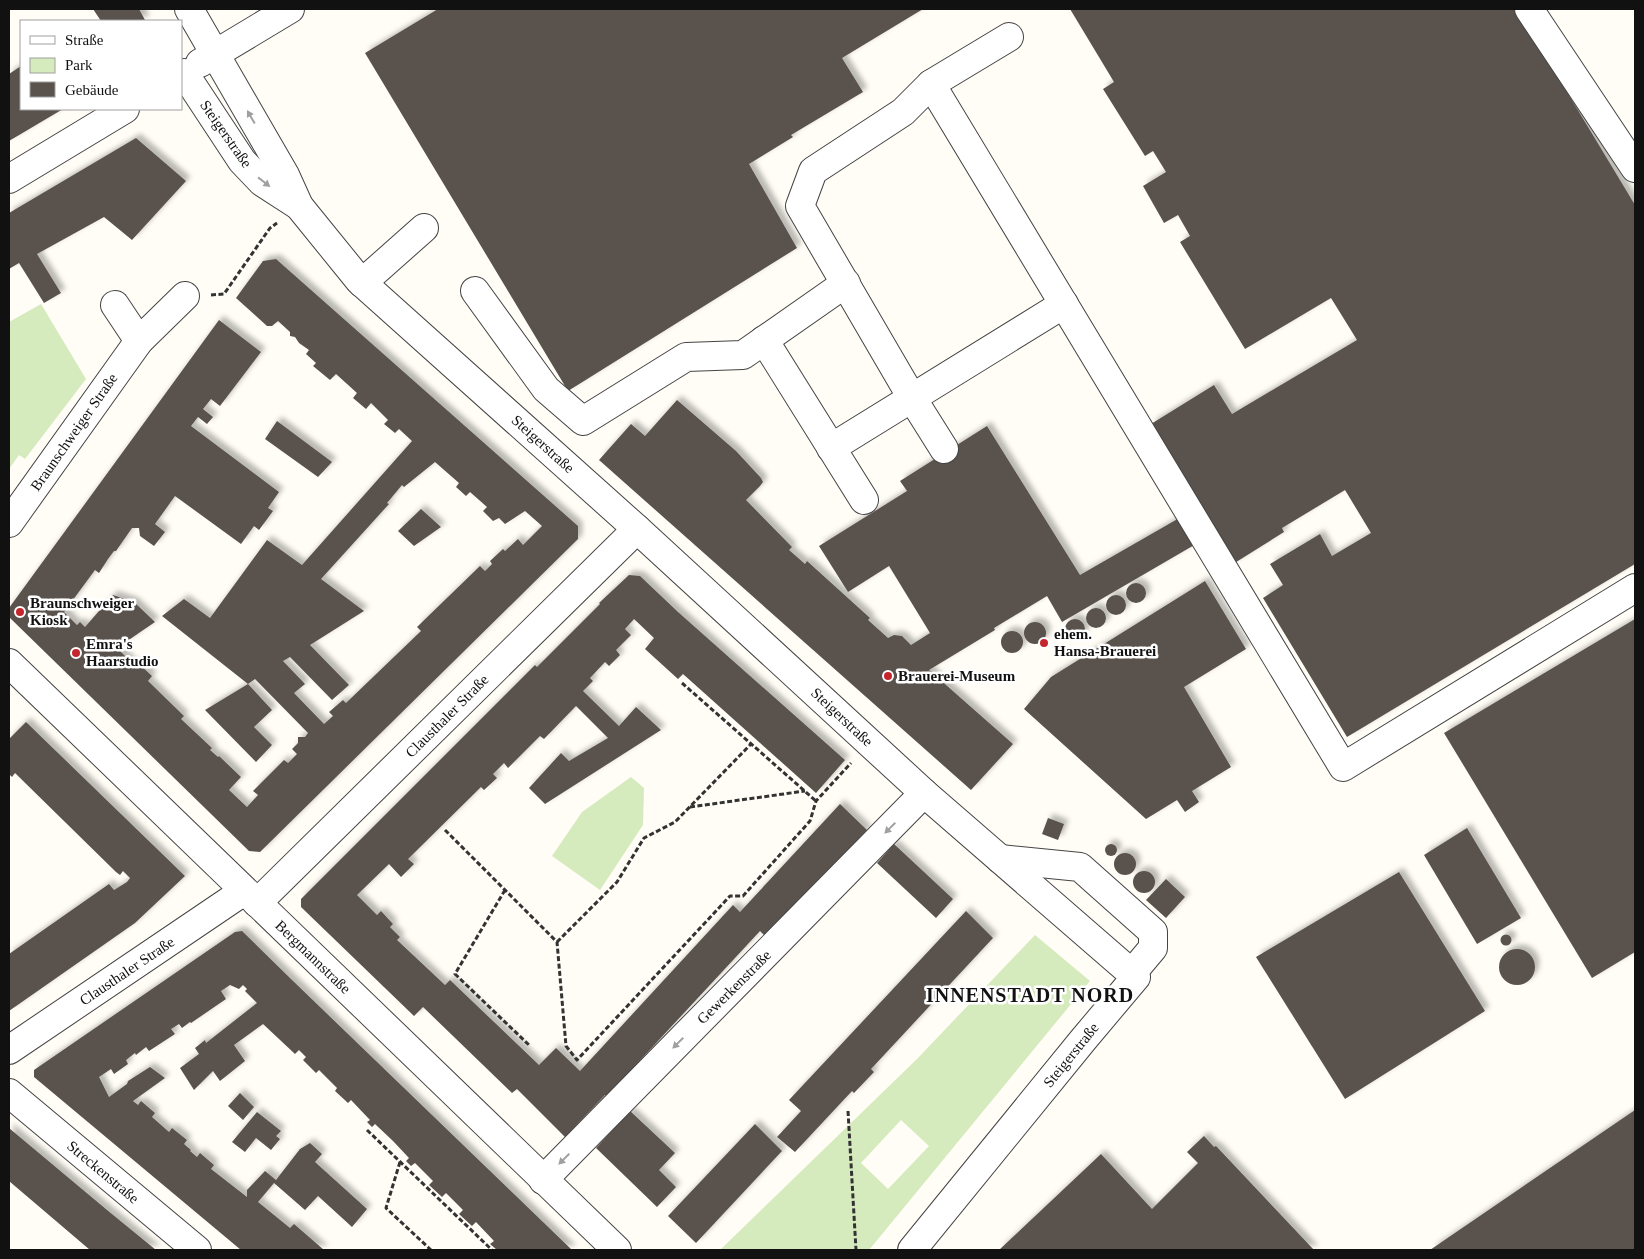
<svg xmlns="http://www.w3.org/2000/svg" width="1644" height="1259" font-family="Georgia,serif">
<defs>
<filter id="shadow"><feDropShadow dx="4.5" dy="-4.5" stdDeviation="2.5" flood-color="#0004"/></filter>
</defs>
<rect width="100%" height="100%" fill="#fffdf5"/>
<!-- green -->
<g fill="#d5ebbd" fill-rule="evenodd">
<path d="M41 304 86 379 25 459 19 455 9 469V322Z"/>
<path d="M631 777 644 788 643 825 600 890 552 856 582 812Z"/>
<path d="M1035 935 1090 981 869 1250H720L917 1059ZM901 1120 929 1146 888 1189 861 1163Z"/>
</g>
<!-- building -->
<g fill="#5a524d" fill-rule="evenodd" filter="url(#shadow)">
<path d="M93 9H139L145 20 143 21H101Z"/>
<path d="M438 9H923L842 58 863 92 791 135 793 137 749 164 797 248 568 391 365 53Z"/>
<path d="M1070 9H1517L1635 205V564L1347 737 1263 598 1283 585 1270 564 1320 534 1332 556 1371 533 1345 490 1282 528 1284 532 1233 564 1151 424 1214 385 1232 414 1357 340 1331 298 1245 349 1180 242 1190 236 1178 215 1164 223 1143 186 1166 172 1153 151 1145 156 1103 89 1114 82Z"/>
<path d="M21 66V109H63L9 141V74Z"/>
<path d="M136 138 186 181 132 240 104 217 37 254 61 293 44 303 19 263 9 269V213Z"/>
<path d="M276 259 578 526V539L260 852 249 851 9 617V608L219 320 261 352 220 406 211 399 203 409 213 417 207 424 198 417 191 426 279 492 268 508 273 511 259 530 254 526 241 544 175 496 155 524 165 532 154 546 140 536 139 528H132L116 551H114L108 559 99 573 95 570 64 612 77 625 80 622 85 627 113 595 134 602 155 622 117 648 134 665 137 662 152 676 148 681 184 716 181 719 212 748 210 750 218 757 219 756 241 777 229 790 247 807 258 795 253 791 284 760 288 763 297 754 292 749 298 743V737H305L308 733 255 679 248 684 162 616 184 599 210 618 267 540 302 565 412 441 399 429 395 433 384 424 388 420 371 403 366 409 353 398 357 393 336 374 330 380 313 366 316 363 306 354 309 350 299 343 295 337 290 336V332L278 321 272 326H267L236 298 263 261ZM435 462 459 483 456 487 466 496 470 492 487 507 483 511 493 521 499 518 505 524 525 511 542 526 523 545 518 539 505 551 503 549 490 561 492 564 485 571 480 566 417 627 421 631 346 703 343 700 329 712 333 716 324 724 294 693 305 684 283 661 290 657 332 700 349 685 310 645 364 611 321 579 389 504 387 503 402 485 404 487Z"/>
<path d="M677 400 736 451 761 478 763 482 760 486 746 500 792 547 789 550 805 564 807 561 870 618 868 620 888 638 894 635 902 636 911 645 930 633 889 566 848 592 819 546 907 491 900 481 987 426 1080 575 1181 517 1196 544 1062 622 1047 596 994 628 995 630 929 670 1013 744 971 790 599 460 631 424 645 436Z"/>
<path d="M277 421 332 462 318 477 265 439Z"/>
<path d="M421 509 441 527 414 546 398 531Z"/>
<path d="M629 575 640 576 678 612 845 760 816 793 683 674 678 679 645 649 654 638 634 619 625 629 631 635 616 650 620 655 609 666 605 662 590 678 593 681 583 691 619 726 636 707 661 730 545 804 529 788 561 753 569 761 608 738 576 706 544 739 540 736 508 768 504 763 493 774 497 778 484 790 481 787 408 859 414 864 401 877 389 864 357 895 377 915 381 911 393 924 390 927 400 937 397 940 445 985 450 980 539 1065 556 1048 580 1071 733 905 740 912 840 804 867 830 767 938 760 931 607 1096 605 1095 565 1137 517 1089 512 1093 423 1007 414 1016 301 907V899L535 665 537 667 600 604 599 603Z"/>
<path d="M1205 581 1246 649 1184 687 1231 767 1192 791 1199 802 1185 812 1177 800 1146 819 1024 709 1051 677Z"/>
<circle cx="1136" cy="593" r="10"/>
<circle cx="1116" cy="605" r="10"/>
<circle cx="1096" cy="618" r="10"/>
<circle cx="1075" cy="629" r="10"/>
<path d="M1635 619V952L1592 978 1444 733Z"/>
<circle cx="1035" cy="633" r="11"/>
<circle cx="1012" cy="642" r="11"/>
<path d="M248 684 272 710 254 727 272 745 256 762 205 710Z"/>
<path d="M26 722 185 876 135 923 9 1011V954L109 884 114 890 127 882 130 878 123 871 120 875 116 872 15 773 12 777 9 774V737L10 738Z"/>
<path d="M1048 818 1064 824 1058 840 1042 834Z"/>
<path d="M1467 828 1521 918 1477 944 1424 855Z"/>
<circle cx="1111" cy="850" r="6"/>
<path d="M894 844 953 899 936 918 877 863Z"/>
<circle cx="1125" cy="864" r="11"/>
<circle cx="1144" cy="882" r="11"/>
<path d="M1399 872 1485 1011 1345 1099 1256 957Z"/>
<path d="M1166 879 1185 897 1166 918 1146 900Z"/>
<path d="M966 911 993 938 871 1069 874 1072 854 1093 852 1091 795 1152 777 1137 801 1111 789 1100Z"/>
<path d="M242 931 292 980 572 1250H497L490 1244 494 1241 476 1222 472 1226 459 1214 463 1210 446 1193 442 1197 429 1185 433 1181 415 1163 411 1166 406 1161 409 1158 393 1141 375 1124 372 1127 367 1122 370 1120 351 1100 348 1103 335 1091 337 1088 319 1070 316 1073 303 1060 306 1057 299 1050 295 1054 263 1024 234 1045 245 1061 220 1081 213 1071 194 1090 180 1068 199 1054 195 1048 205 1040 206 1043 257 1003 245 991 247 989 243 985 239 989 230 985 221 991 226 999 191 1023 190 1022 182 1028 179 1024 171 1029 175 1034 149 1051 146 1047 136 1055 135 1053 126 1060 128 1064 114 1074 111 1069 99 1077 109 1097 127 1084 128 1081 150 1067 165 1078 133 1101 138 1105 141 1101 155 1113 152 1117 169 1132 172 1128 187 1140 184 1144 191 1150 190 1151 197 1157 200 1153 214 1165 211 1169 247 1197V1190L265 1171 276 1180 300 1149 310 1143 322 1154 315 1162 367 1209 352 1227 318 1196 305 1210 274 1183 258 1202 290 1228 294 1224 324 1250H241L34 1077V1070L235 932Z"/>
<circle cx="1506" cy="940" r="5.5"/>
<circle cx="1517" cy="967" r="18"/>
<path d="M240 1093 254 1107 243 1120 228 1106Z"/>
<path d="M1635 1110V1250H1430Z"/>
<path d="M630 1111 675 1153 659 1170 676 1187 657 1207 596 1148Z"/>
<path d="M257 1112 281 1131 276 1136 280 1139 271 1150 256 1138 245 1152 232 1142Z"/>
<path d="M755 1124 782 1151 696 1243 668 1216Z"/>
<path d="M9 1128 107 1210 156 1250H90L9 1181Z"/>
<path d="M1204 1136 1214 1147 1216 1146 1314 1250H999L1101 1154 1152 1209 1198 1163 1187 1152Z"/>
</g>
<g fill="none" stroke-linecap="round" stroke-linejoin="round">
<!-- minor casing -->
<g stroke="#444" stroke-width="30">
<g id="minor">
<path d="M189 9 285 175 299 206 359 280 637 529 924 793 1136 977 1083 1040 912 1250"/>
<path d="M1529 9 1635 168"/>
<path d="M200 63 290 9"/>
<path d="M184 73 242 161 262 182 299 206"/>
<path d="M931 84 1343 767 1635 588"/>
<path d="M9 179 125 109"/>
<path d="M362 283 424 228"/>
<path d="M475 291 546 389 583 421 686 357 743 355 846 283"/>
<path d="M115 305 139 341"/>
<path d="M764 340 864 500"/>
<path d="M831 448 1064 304"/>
<path d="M944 449 912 398 800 206 813 171 903 112 931 84 1009 37"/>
<path d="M9 523 139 341 185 296"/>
<path d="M9 663 617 1250"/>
<path d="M1000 859 1080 867 1153 932V948L1132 973"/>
<path d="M257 903 637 529"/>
<path d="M9 1050 244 891"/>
<path d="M9 1093 197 1250"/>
<path d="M543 1180 924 793"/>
</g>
</g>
<!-- path -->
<g stroke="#333" stroke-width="3" stroke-dasharray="5 2.5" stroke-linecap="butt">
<path d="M211 295 224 294 270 228 277 223"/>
<path d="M682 683 816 801"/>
<path d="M690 807 805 791"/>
<path d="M445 830 557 942 566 1046 577 1060 730 896H743L810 821 816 801 851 763"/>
<path d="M505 890 455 974 529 1045"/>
<path d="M557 942 617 882 644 838 675 822 751 744"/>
<path d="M848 1111 856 1250"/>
<path d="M367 1130 492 1250"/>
<path d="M400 1162 386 1208 431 1250"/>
</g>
<!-- minor -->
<use href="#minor" stroke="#fff" stroke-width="28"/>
</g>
<!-- one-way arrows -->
<defs><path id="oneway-solid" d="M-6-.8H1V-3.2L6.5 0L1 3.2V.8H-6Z" transform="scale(1.25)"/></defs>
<g fill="#a0a0a0">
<use href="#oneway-solid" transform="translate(251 117) rotate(-120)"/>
<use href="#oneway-solid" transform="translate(264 182) rotate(38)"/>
<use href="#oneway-solid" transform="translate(890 828) rotate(135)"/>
<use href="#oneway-solid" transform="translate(678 1043) rotate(135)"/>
<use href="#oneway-solid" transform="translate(564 1159) rotate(135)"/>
</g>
<!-- markers -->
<g fill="#c4262e" stroke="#fff" stroke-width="2">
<circle cx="20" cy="612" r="5"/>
<circle cx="1044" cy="643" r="5"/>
<circle cx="76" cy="653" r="5"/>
<circle cx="888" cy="676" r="5"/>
</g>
<g text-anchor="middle" stroke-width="5" stroke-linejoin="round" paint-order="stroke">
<!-- street labels -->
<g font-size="15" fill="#111" stroke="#fff">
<text transform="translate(226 134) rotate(55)" y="5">Steigerstraße</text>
<text transform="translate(74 432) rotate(-55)" y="5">Braunschweiger Straße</text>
<text transform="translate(543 444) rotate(42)" y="5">Steigerstraße</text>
<text transform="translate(447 716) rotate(-45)" y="5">Clausthaler Straße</text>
<text transform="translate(842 717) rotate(43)" y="5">Steigerstraße</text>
<text transform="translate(313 957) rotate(44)" y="5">Bergmannstraße</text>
<text transform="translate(127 971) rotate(-34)" y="5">Clausthaler Straße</text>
<text transform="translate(734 987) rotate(-45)" y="5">Gewerkenstraße</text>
<text transform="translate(1071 1055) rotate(-51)" y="5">Steigerstraße</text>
<text transform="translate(103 1172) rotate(40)" y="5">Streckenstraße</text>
</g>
<!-- poi labels -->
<g font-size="15" font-weight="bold" fill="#111" stroke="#fff" text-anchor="start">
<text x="30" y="608">Braunschweiger<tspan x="30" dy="17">Kiosk</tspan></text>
<text x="1054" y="639">ehem.<tspan x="1054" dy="17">Hansa-Brauerei</tspan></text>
<text x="86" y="649">Emra's<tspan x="86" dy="17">Haarstudio</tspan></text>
<text x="898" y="681">Brauerei-Museum</text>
</g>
<!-- district labels -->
<g font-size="20" font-weight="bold" letter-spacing="1" fill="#111" stroke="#fff">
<text x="1030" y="1002">INNENSTADT NORD</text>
</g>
</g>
<!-- border -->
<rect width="1644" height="1259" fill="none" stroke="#111111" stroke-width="20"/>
<!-- legend -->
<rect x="20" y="20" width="162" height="90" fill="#ffffff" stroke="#a0a0a0"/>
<rect x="30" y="36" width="25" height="8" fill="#ffffff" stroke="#a0a0a0"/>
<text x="65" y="45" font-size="15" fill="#111111">Straße</text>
<rect x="30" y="58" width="25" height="15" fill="#d5ebbd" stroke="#a0a0a0"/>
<text x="65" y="70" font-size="15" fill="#111111">Park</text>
<rect x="30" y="82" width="25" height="15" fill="#5a524d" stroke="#a0a0a0"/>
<text x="65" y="95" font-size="15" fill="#111111">Gebäude</text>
</svg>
